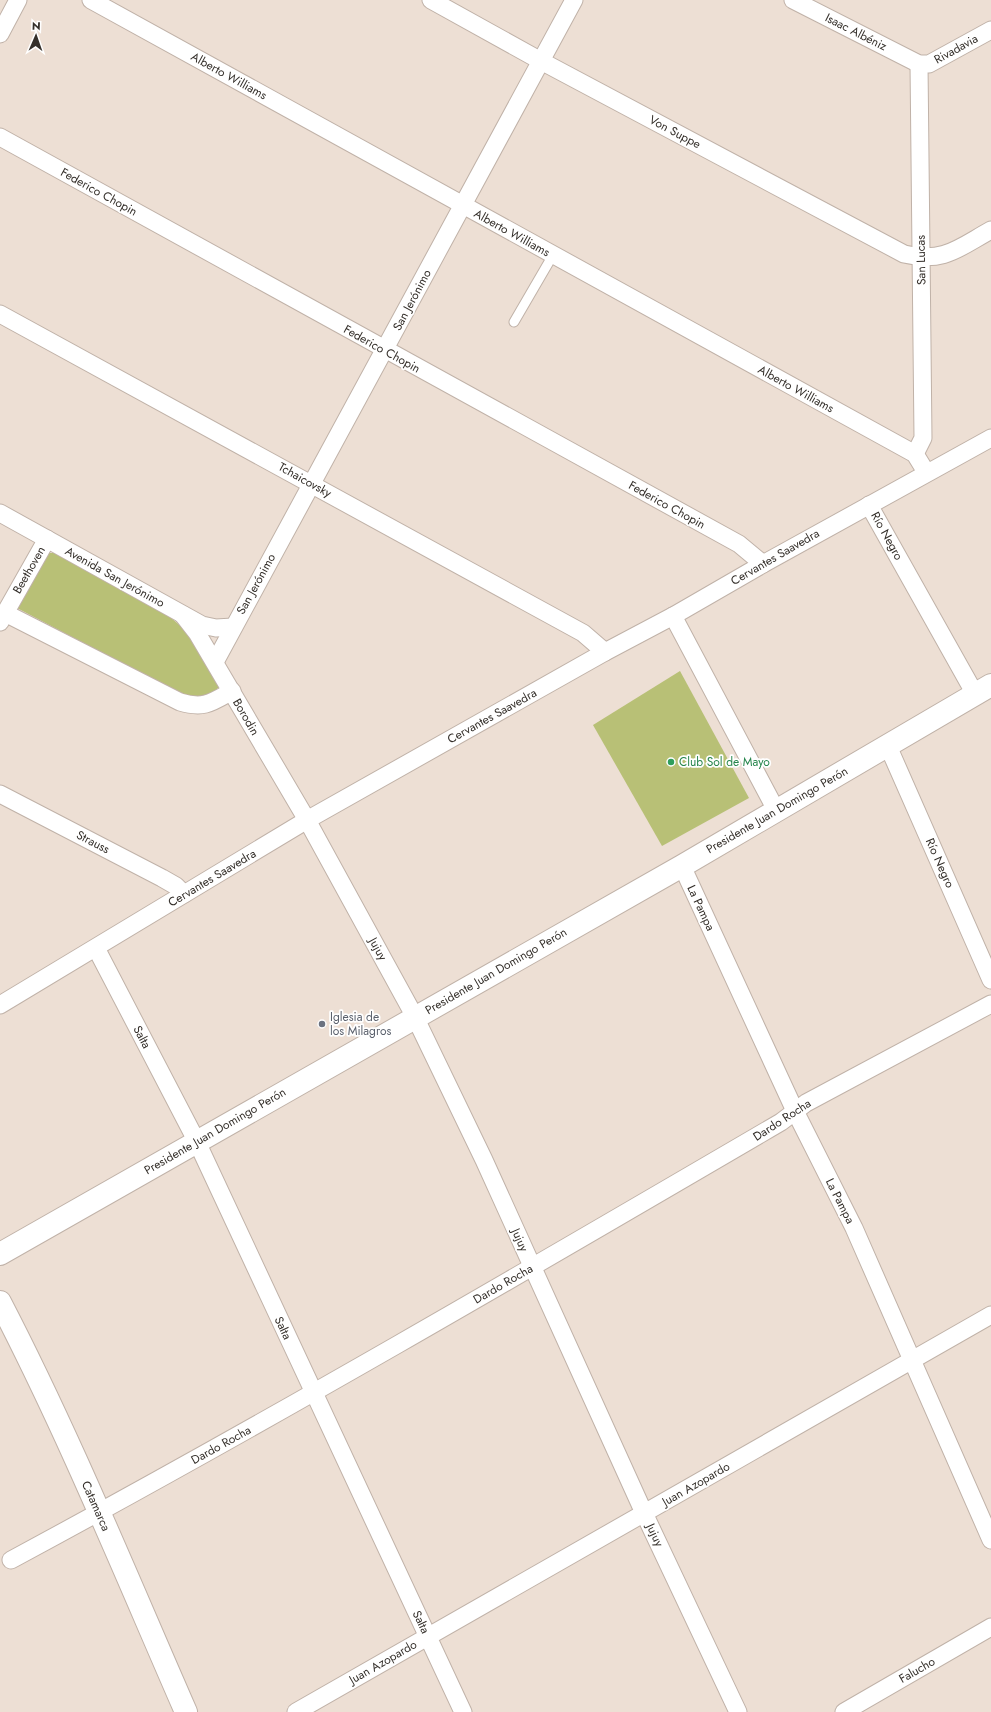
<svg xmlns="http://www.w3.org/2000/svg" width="991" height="1712" font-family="Jost,sans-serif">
<rect width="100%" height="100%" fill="#eddfd4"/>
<!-- green -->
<g fill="#b8c076">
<path d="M48 553H54L170 617 183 628 221 684C207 702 205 701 184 696L17 608Z"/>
<path d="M680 671 749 798 662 846 593 725Z"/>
</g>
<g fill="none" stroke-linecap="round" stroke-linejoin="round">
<!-- service casing -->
<g stroke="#c0b2a8" stroke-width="11">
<path id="service" d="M514 322 553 255"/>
</g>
<!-- minor casing -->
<g stroke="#c0b2a8" stroke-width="19">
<g id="minor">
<path d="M91 0 915 454 926 472"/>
<path d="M431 0 541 61 904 254C944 263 957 249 991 230"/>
<path d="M793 0 919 64H929L991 30"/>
<path d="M0 34 18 0"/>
<path d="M0 137 739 544 763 564"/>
<path d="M0 314 583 633 605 652"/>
<path d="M915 454 923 438 919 64"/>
<path d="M869 505 975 694"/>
<path d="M0 513 202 625 216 628 233 627"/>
<path d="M5 613 180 702C204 709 211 703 232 691"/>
<path d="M183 615 197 633 307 820 415 1017 484 1160 644 1513 738 1712"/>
<path d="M673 616 776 810"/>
<path d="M0 622 47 539"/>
<path d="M215 662 574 0"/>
<path d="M888 746 991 980"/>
<path d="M0 794 162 878 176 886 184 894"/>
<path d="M682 866 795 1111 854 1228 991 1540"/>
<path d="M96 948 197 1142 463 1712"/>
<path d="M0 1005 307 820 605 652 673 616 763 564 991 438"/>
<path d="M11 1560C271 1420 526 1271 781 1122L806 1103 991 1004"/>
<path d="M296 1712 991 1315"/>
<path d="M844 1712 991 1627"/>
</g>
</g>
<!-- tertiary casing -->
<g stroke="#c0b2a8" stroke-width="24">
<g id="tertiary">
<path d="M0 1254 682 866 991 685"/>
<path d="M0 1302C69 1435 126 1575 186 1712"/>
</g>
</g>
<!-- service -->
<use href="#service" stroke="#fff" stroke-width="9"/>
<!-- minor -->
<use href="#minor" stroke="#fff" stroke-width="17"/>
<!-- tertiary -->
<use href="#tertiary" stroke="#fff" stroke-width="22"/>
</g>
<!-- markers -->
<circle fill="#2e9e5b" stroke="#fff" stroke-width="1.5" cx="671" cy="762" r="4"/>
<circle fill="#6b7280" stroke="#fff" stroke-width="1.5" cx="322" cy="1024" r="4"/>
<g text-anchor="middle" stroke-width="3.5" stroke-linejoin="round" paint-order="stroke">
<!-- street labels -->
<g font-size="12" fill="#342f2a" stroke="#fff">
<text transform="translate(856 32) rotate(27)" y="4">Isaac Albéniz</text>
<text transform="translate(956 49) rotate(-29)" y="4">Rivadavia</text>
<text transform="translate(229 76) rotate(29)" y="4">Alberto Williams</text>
<text transform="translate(675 132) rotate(28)" y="4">Von Suppe</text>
<text transform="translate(99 192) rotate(29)" y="4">Federico Chopin</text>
<text transform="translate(512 233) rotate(29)" y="4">Alberto Williams</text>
<text transform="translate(921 260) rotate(-91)" y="4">San Lucas</text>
<text transform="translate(412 300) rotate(-62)" y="4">San Jerónimo</text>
<text transform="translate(382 349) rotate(29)" y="4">Federico Chopin</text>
<text transform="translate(796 389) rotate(29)" y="4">Alberto Williams</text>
<text transform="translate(305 480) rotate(29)" y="4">Tchaicovsky</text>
<text transform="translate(667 505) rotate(29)" y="4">Federico Chopin</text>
<text transform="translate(887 536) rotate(61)" y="4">Río Negro</text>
<text transform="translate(775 557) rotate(-30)" y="4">Cervantes Saavedra</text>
<text transform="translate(29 570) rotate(-60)" y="4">Beethoven</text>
<text transform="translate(115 577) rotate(29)" y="4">Avenida San Jerónimo</text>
<text transform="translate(256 584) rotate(-61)" y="4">San Jerónimo</text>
<text transform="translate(492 716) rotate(-29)" y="4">Cervantes Saavedra</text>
<text transform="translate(246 717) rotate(60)" y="4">Borodin</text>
<text transform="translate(777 810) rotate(-30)" y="4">Presidente Juan Domingo Perón</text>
<text transform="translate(93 842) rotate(27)" y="4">Strauss</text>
<text transform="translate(940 863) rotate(66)" y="4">Río Negro</text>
<text transform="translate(212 878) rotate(-31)" y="4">Cervantes Saavedra</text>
<text transform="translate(701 908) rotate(65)" y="4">La Pampa</text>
<text transform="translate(378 949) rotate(61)" y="4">Jujuy</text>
<text transform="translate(496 971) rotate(-30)" y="4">Presidente Juan Domingo Perón</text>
<text transform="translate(142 1037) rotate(62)" y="4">Salta</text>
<text transform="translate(782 1120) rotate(-33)" y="4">Dardo Rocha</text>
<text transform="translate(215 1131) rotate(-30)" y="4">Presidente Juan Domingo Perón</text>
<text transform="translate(840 1201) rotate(63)" y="4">La Pampa</text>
<text transform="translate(520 1240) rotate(66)" y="4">Jujuy</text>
<text transform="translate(503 1284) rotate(-30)" y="4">Dardo Rocha</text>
<text transform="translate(283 1328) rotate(65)" y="4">Salta</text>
<text transform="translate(221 1445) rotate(-29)" y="4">Dardo Rocha</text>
<text transform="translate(696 1484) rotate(-30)" y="4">Juan Azopardo</text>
<text transform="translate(96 1506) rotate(66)" y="4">Catamarca</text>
<text transform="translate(655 1535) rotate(65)" y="4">Jujuy</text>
<text transform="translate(421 1622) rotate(65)" y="4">Salta</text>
<text transform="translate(383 1662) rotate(-30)" y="4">Juan Azopardo</text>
<text transform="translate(917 1670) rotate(-30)" y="4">Falucho</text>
</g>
<!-- leisure labels -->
<g font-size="12" fill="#27864d" stroke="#fff" text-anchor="start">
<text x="679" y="766">Club Sol de Mayo</text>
</g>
<!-- worship labels -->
<g font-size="12" fill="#5b616d" stroke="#fff" text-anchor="start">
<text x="330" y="1021">Iglesia de<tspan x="330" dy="14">los Milagros</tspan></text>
</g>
</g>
<!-- north arrow -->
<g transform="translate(36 36) rotate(2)" stroke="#ffffff" stroke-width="3" paint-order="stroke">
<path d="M0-3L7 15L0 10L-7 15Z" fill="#342f2a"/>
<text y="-6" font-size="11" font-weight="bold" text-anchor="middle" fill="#342f2a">N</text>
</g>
</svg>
